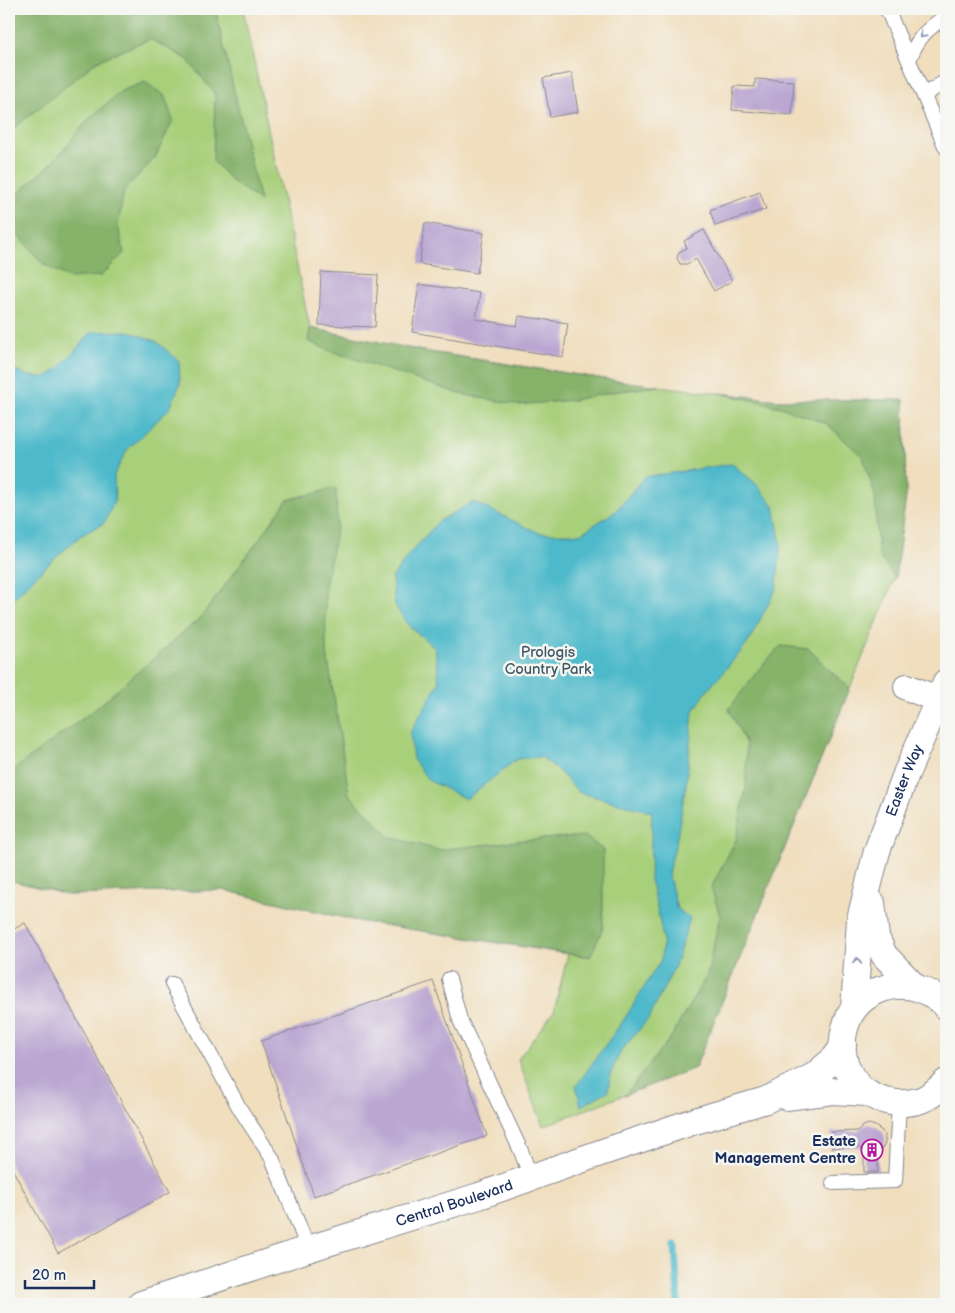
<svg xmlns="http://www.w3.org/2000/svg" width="955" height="1313" font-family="'Balsamiq Sans',sans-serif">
<rect width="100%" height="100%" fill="#f6f6f2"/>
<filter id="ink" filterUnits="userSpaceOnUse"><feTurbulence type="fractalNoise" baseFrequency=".02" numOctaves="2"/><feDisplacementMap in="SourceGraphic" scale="10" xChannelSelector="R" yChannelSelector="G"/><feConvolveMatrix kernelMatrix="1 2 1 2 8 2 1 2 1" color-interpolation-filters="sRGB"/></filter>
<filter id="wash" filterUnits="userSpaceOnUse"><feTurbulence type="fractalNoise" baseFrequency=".0096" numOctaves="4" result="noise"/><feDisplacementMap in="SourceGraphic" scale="20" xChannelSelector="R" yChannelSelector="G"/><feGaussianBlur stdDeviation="1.12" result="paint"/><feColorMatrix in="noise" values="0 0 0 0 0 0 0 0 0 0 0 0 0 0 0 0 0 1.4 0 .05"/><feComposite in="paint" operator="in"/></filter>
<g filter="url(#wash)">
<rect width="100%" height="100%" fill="#f0debd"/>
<!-- green -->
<path fill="#a8cf7a" stroke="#627f6c" d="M9 9H243L310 328 423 351 611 380 659 386 778 400H904L906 496 895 578 695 1068 543 1126 518 1059 554 1011 568 954 358 921 223 890 68 895 9 880Z"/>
<!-- forest -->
<g fill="#86b26a" stroke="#507064">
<path d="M9 9H215L260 201 233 182 213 161 215 94 187 59 150 39 97 61 9 132Z"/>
<path d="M145 82 164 95 173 120 155 158 124 190 118 226 124 253 101 276 69 278 43 264 18 235 14 197 52 163 89 119 121 91Z"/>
<path d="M310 328 423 351 611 380 659 386 613 392 573 400 519 405 460 394 328 350 308 341Z"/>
<path d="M720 393 778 400H904L906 496 895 578 879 556 877 537 875 496 863 457 827 424 781 407Z"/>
<path d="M336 488 337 526 325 587 326 647 335 703 349 794 390 837 438 850 525 840 585 836 603 850V928L590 957 358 921 223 890 68 895 9 880V773L94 710 201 617 264 533 287 500Z"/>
<path d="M781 646 809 649 828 669 850 688 695 1068 625 1095 671 1037 707 975 720 915 711 888 736 840 746 787V744L729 709 759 669Z"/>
</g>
<!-- water -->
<g fill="#4eb9ca" stroke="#347494">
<path d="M127 331 156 341 179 361 180 384 170 408 127 450 114 475 115 500 104 523 80 536 41 571 9 603V367L28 376 47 377 60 367 92 332Z"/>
<path d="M732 464 755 483 774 506 781 545 776 589 748 643 707 691 693 712 686 784 676 843 668 873 677 909 690 918 675 966 649 1018 621 1051 611 1072 608 1091 581 1106 576 1086 625 1018 661 960 663 940 658 911 650 879 652 812 578 792 560 772 541 757 517 759 466 799 428 780 413 759 410 733 439 682 435 648 407 624 395 605 392 578 410 553 439 521 473 502 539 533 580 534 616 511 644 477Z"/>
</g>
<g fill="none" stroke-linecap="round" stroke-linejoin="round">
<!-- stream -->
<path stroke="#4eb9ca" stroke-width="7" d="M675 1246 678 1300 677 1304"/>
</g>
<g id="blocks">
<!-- building -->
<g fill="#baa6d1">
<path d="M572 73 578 112 550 117 543 78Z"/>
<path d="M755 79 794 81 792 115 732 110 734 86 755 87Z"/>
<path d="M760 192 766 209 715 226 710 210Z"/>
<path d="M425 223 484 233 477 273 419 264Z"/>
<path d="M704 230 732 281 714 291 696 259 687 264H680L677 258 679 252 687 248 684 241Z"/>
<path d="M321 272 378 275 375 327 319 325Z"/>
<path d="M419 284 480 293 476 319 517 326 519 316 568 323 563 357 412 332Z"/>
<path d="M25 923 170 1192 58 1253 9 1163V932Z"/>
<path d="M433 981 487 1136 314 1196 261 1041Z"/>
<path d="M869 1124 875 1126 882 1131 885 1136V1142L884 1146 880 1152H878V1172H864V1152L859 1147 832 1148 831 1132 858 1131 863 1126Z"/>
</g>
</g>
</g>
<g filter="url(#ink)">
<use href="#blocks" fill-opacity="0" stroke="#86868e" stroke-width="1"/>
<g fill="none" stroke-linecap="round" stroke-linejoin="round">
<!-- lane casing -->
<g stroke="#86868e" stroke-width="16">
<g id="lane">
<path d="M887 9 946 148"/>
<path d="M909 60C918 37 926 30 946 16"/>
<path d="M924 95 946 81"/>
<path d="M449 979 460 1020 521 1151 531 1178"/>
<path d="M172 984 222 1076 240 1109 272 1158 300 1228 308 1249"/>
<path d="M833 1183 895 1181 899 1103"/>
</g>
</g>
<!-- street casing -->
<g stroke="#86868e" stroke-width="28">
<g id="street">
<path d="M907 687 939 700"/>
<path d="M872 903 876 937 884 955 915 987"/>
<path d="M946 1007C934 992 914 984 895 986 878 988 860 998 851 1013 831 1050 848 1095 891 1102 901 1104 912 1103 921 1100 931 1096 939 1089 946 1082"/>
<path id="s1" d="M854 1009 860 919 877 851 906 774 946 682"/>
<path d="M786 1097 833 1091 867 1093"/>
<path id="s2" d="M141 1304 308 1249 479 1196 603 1152 695 1121 766 1100 814 1076 834 1059 840 1051 843 1044"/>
</g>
</g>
<!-- lane -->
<use href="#lane" stroke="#fff" stroke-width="14"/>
<!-- street -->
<use href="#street" stroke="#fff" stroke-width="26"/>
</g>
<!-- one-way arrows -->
<defs><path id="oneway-chevron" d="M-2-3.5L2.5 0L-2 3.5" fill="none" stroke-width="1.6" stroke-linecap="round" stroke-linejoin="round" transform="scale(1.25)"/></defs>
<g stroke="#8d97ae">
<use href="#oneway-chevron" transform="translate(923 35) rotate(130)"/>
<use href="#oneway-chevron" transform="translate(857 961) rotate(-86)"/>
</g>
</g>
<!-- icons -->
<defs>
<g id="building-ring" transform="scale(1.125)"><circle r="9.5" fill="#f6f6f2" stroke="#b5179e" stroke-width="1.5"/><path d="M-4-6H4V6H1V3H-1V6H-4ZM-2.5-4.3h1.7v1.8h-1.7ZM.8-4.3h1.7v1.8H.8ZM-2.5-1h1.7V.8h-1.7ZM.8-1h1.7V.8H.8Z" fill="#b5179e"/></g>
</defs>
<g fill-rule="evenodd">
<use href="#building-ring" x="872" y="1150"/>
</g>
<g text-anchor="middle" stroke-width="5" stroke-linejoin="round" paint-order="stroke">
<!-- park labels -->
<g font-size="15" fill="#3e5765" stroke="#f6f6f2">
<text x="548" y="657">Prologis<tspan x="548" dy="17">Country Park</tspan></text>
</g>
<!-- street labels -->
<g font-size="15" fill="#1b2f5e" stroke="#f6f6f2">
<text dy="5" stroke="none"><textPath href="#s1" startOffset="236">Easter Way</textPath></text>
<text dy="5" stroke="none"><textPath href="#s2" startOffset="329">Central Boulevard</textPath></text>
</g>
<!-- poi labels -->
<g font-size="15" font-weight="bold" fill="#1b2f5e" stroke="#f6f6f2" text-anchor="end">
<text x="856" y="1146">Estate<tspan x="856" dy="17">Management Centre</tspan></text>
</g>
</g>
<!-- margin -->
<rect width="955" height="1313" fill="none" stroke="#f6f6f2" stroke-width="30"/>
<!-- scale -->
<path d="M25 1280v8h69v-8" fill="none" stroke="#1b2f5e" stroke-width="2.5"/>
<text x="32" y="1280" font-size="15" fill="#1b2f5e" stroke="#f6f6f2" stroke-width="4" paint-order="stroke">20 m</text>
</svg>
